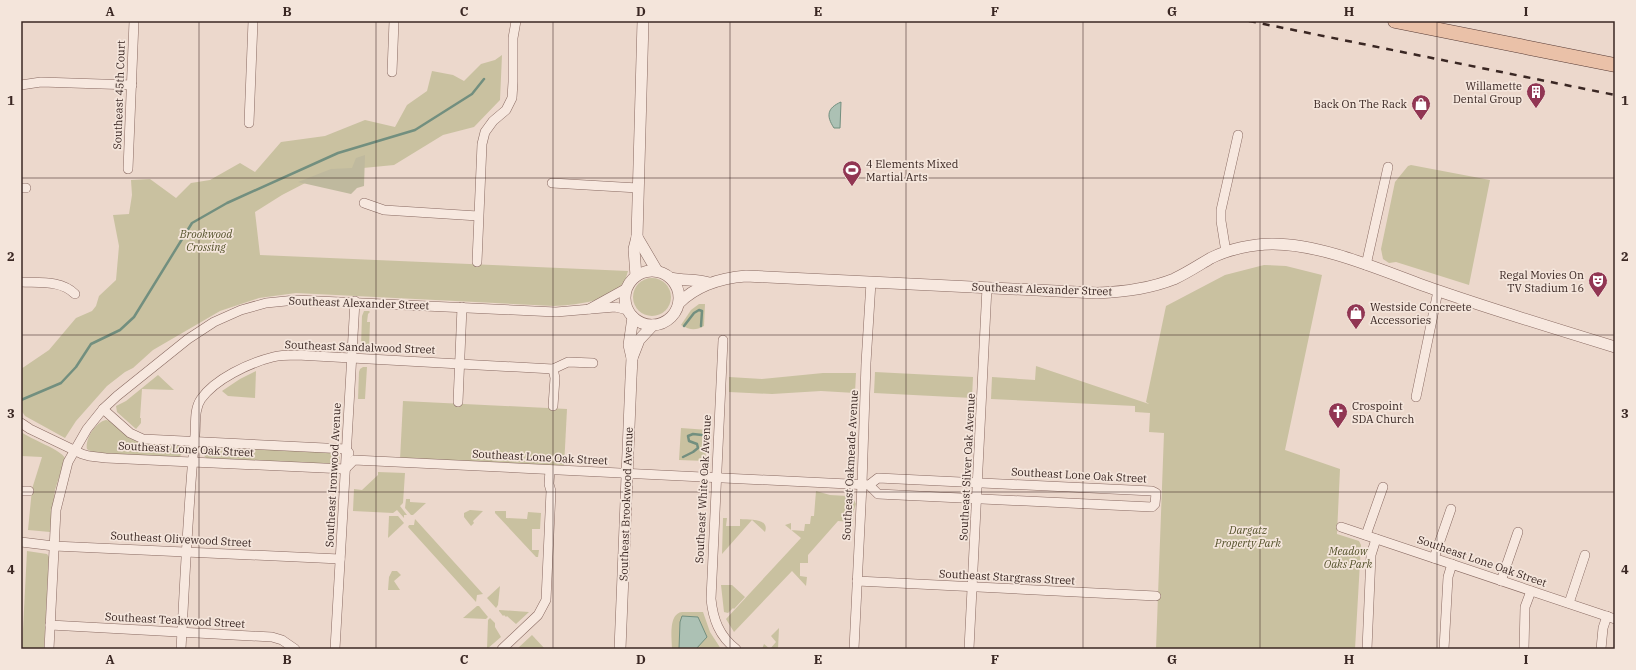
<svg xmlns="http://www.w3.org/2000/svg" width="1636" height="670" font-family="'IBM Plex Serif',serif">
<rect width="100%" height="100%" fill="#ecd8cc"/>
<!-- green -->
<g fill="#c9c1a0">
<path d="M502 55 500 100 474 127 443 135 394 165 353 169 311 180 282 195 255 212 260 255 628 271C626 277 625 284 620 288 605 302 573 305 554 306L296 293 259 298 220 311 153 350 133 368 125 372 107 386 76 421 65 438 25 416 21 410V369L49 350 76 318 92 311 96 306 99 296 116 280 119 246 113 215 129 214 132 195 131 180 150 179 176 198 191 183 210 180 240 163 255 172 281 142 325 136 365 120 395 127 407 105 427 91 432 71 453 75 464 81 481 64 495 60Z"/>
<path d="M1411 165 1490 180 1469 285 1396 262 1389 263 1383 259 1381 249 1395 182 1408 166Z"/>
<path d="M1264 265 1286 266 1322 275 1285 450 1340 469 1337 534 1359 541 1361 545 1355 649H1156L1164 433 1149 432 1150 413 1135 412V406L991 399 992 377 1035 380 1036 366 1149 404 1146 402 1166 306 1225 275Z"/>
<circle cx="652" cy="297" r="19"/>
<path d="M699 304H705L704 326C695 331 690 330 681 325L691 310Z"/>
<path d="M364 311H369L370 312 368 314 367 322H370L369 349 364 351 361 346 362 316Z"/>
<path d="M363 367H367L365 399H358L359 372 360 369Z"/>
<path d="M256 371 255 398 228 396 222 391 240 379Z"/>
<path d="M875 372 973 377 972 398 874 393Z"/>
<path d="M823 373H856L855 393 821 391 772 394 729 392V377L762 379Z"/>
<path d="M158 375 174 390 142 389 140 418H141V423L136 429 117 412 116 406 126 401Z"/>
<path d="M403 401 567 409 564 467 400 460Z"/>
<path d="M106 420 110 421 130 438 138 442 178 445 183 448V453L178 458 93 453 87 449C85 438 96 422 106 420Z"/>
<path d="M681 428 708 430 705 461 679 460Z"/>
<path d="M21 432C31 439 61 450 65 458L55 490 50 532 28 530 32 489 42 457 21 456Z"/>
<path d="M208 446 334 452 339 454 340 461 335 465 208 459 204 456V449Z"/>
<path d="M378 472 405 473 403 503 400 506 407 515H404V518L397 510 393 513 353 511 354 489 362 490 378 475Z"/>
<path d="M816 491 830 495 848 496 853 498 856 504 853 513V522L838 521 808 555V563H800V576L807 577 806 586 792 571 734 632 726 619 801 538 785 525 791 523V530L804 531 805 524H810L811 516H814Z"/>
<path d="M406 499H410V502L426 503 413 515H411L405 508Z"/>
<path d="M470 510 483 511 473 521 474 523 471 526 464 517V513Z"/>
<path d="M495 511H506V518L527 519 528 512 541 513 540 529H532V550H539L538 557H536L495 513Z"/>
<path d="M389 516H398L404 523 388 538Z"/>
<path d="M723 518H727L726 526H740V519C750 520 770 518 765 532L752 520 722 554Z"/>
<path d="M415 519 483 594 477 595 476 602 408 527 409 525H414Z"/>
<path d="M27 551 47 554 49 557 44 649H22Z"/>
<path d="M392 571H397L401 575 394 581 400 590H388L389 577Z"/>
<path d="M721 585H732L745 597 734 609 733 608 728 613 724 612Z"/>
<path d="M500 586 498 605 496 608 487 598Z"/>
<path d="M477 606H479L488 617 486 619 463 618Z"/>
<path d="M499 611V610L529 612 516 624 507 616 506 617 504 615 503 616Z"/>
<path d="M682 612H703L710 632 721 649H672C672 638 668 614 682 612Z"/>
<path d="M490 618 495 623V627L501 637 487 649 488 620Z"/>
<path d="M779 628 778 649H762L764 644 770 649 776 642 771 636Z"/>
<path d="M532 635 545 649H517Z"/>
</g>
<!-- cemetery -->
<path fill="#bfb99e" d="M365 155 364 186 357 188 351 194 298 182 331 169 352 168 356 158Z"/>
<!-- water -->
<g fill="#acc1b4" stroke="#728f7f">
<path d="M841 102 840 128H834C826 116 827 108 841 102Z"/>
<path d="M682 616 698 617 707 637 696 649H679L680 622Z"/>
</g>
<g fill="none" stroke-linecap="round" stroke-linejoin="round">
<!-- stream -->
<g stroke="#728f7f" stroke-width="2.5">
<path d="M684 326 694 313 699 310 702 311 701 326"/>
<path d="M21 400 61 383 76 367 91 344 120 330 134 317 192 223 227 203 338 153 415 130 472 94 484 79"/>
<path d="M683 457 693 452 698 448 697 444 689 441 688 436 693 434 702 435"/>
</g>
<!-- minor casing -->
<g stroke="#886961" stroke-width="10">
<g id="minor">
<path d="M392 72 394 21"/>
<path d="M21 85 41 82 132 85"/>
<path d="M249 123 253 21"/>
<path d="M128 169 134 21"/>
<path d="M552 183 638 188"/>
<path d="M21 188H26"/>
<path d="M364 203 384 210 478 216"/>
<path d="M1226 252 1221 221V210L1238 135"/>
<path d="M477 262 482 144 485 132 493 121 506 110 512 98 513 82V38L516 21"/>
<path d="M1366 265 1388 167"/>
<path d="M21 282C39 283 61 280 75 294"/>
<path d="M589 309 627 288"/>
<path d="M723 340 711 599C713 619 719 636 736 649"/>
<path d="M553 369 555 378 553 406"/>
<path d="M1416 397 1438 291"/>
<path d="M458 402 462 307"/>
<path d="M103 409 130 433 143 439 346 449 349 453"/>
<path d="M21 423 30 429 82 454 89 456 106 458 345 469 354 460 869 485 878 478 1152 491 1156 493 1155 504 1152 507 878 494 869 485"/>
<path d="M21 491H29"/>
<path d="M1341 527 1615 619"/>
<path d="M1366 535 1383 487"/>
<path d="M21 542 54 546 340 559"/>
<path d="M1434 558 1451 509"/>
<path d="M857 581 1156 596"/>
<path d="M1501 581 1518 532"/>
<path d="M1569 603 1585 555"/>
<path d="M50 625 272 637 282 640 295 649"/>
<path d="M49 649 56 510 68 462 87 429 103 409 117 396 188 339 214 322 241 310 266 303 296 300 556 312 615 307 628 310"/>
<path d="M181 649C185 578 188 506 195 435 196 423 194 409 201 399 215 379 249 363 273 357 280 355 289 355 297 355L553 369 568 362 593 363"/>
<path d="M335 649 355 301"/>
<path d="M502 649 538 615 546 600 551 491 549 484 550 470"/>
<path d="M854 649 862 484 866 363 871 282"/>
<path d="M969 649 987 287"/>
<path d="M1367 649 1371 555 1376 539"/>
<path d="M1444 649 1448 577 1452 564"/>
<path d="M1524 649 1525 607 1531 591"/>
<path d="M1601 649 1603 628 1607 616"/>
</g>
</g>
<!-- tertiary casing -->
<g stroke="#886961" stroke-width="12">
<g id="tertiary">
<path d="M637 237 657 271"/>
<circle cx="652" cy="298" r="27"/>
<path d="M636 276 634 249 637 237 643 21"/>
<path d="M671 278C684 281 697 279 709 283"/>
<path d="M679 303C697 285 721 278 746 276L1097 293C1124 292 1149 289 1174 279 1187 273 1199 265 1211 258 1229 249 1253 244 1273 244 1326 244 1389 274 1439 291 1497 311 1556 329 1615 347"/>
<path d="M632 358 639 340 653 325"/>
<path d="M620 649 631 378 632 358 629 345 633 317"/>
</g>
</g>
<!-- primary casing -->
<g stroke="#563a34" stroke-width="15">
<path id="primary" d="M1395 21 1615 65"/>
</g>
<!-- minor -->
<use href="#minor" stroke="#f7e8df" stroke-width="9"/>
<!-- tertiary -->
<use href="#tertiary" stroke="#f7e8df" stroke-width="11"/>
<!-- primary -->
<use href="#primary" stroke="#eac1a8" stroke-width="14"/>
<!-- rail -->
<path stroke="#3a2723" stroke-width="2.5" stroke-dasharray="7 7" stroke-linecap="butt" d="M1249 21 1615 95"/>
</g>
<!-- grid -->
<path fill="none" stroke="#3a2723" stroke-width="1" stroke-opacity="0.55" d="M199 21V649M376 21V649M553 21V649M730 21V649M906 21V649M1083 21V649M1260 21V649M1437 21V649M21 178H1615M21 335H1615M21 492H1615"/>
<!-- icons -->
<defs>
<g id="building-pin" transform="scale(1)"><path d="M0 17L-7.5 6A9.5 9.5 0 1 1 7.5 6Z" fill="#913653" stroke="#f4e5db"/><path d="M-4-6H4V6H1V3H-1V6H-4ZM-2.5-4.3h1.7v1.8h-1.7ZM.8-4.3h1.7v1.8H.8ZM-2.5-1h1.7V.8h-1.7ZM.8-1h1.7V.8H.8Z" fill="#fff"/></g>
<g id="shop-pin" transform="scale(1)"><path d="M0 17L-7.5 6A9.5 9.5 0 1 1 7.5 6Z" fill="#913653" stroke="#f4e5db"/><path d="M-5-2.5h2.3a2.7 3.5 0 0 1 5.4 0H5L5.5 6h-11ZM-1.5-2.5h3a1.5 2.3 0 0 0-3 0Z" fill="#fff"/></g>
<g id="stadium-pin" transform="scale(1)"><path d="M0 17L-7.5 6A9.5 9.5 0 1 1 7.5 6Z" fill="#913653" stroke="#f4e5db"/><path d="M0-5a6.5 5 0 1 0 0 10a6.5 5 0 1 0 0-10ZM-3.5-1.8h7v3.6h-7Z" fill="#fff"/></g>
<g id="theatre-pin" transform="scale(1)"><path d="M0 17L-7.5 6A9.5 9.5 0 1 1 7.5 6Z" fill="#913653" stroke="#f4e5db"/><path d="M-5-5.5Q0-4 5-5.5V0Q5 5 0 6Q-5 5-5 0ZM-3.3-2.5H-1v1.5H-3.3ZM1-2.5H3.3v1.5H1ZM-2.8 1Q0 5.5 2.8 1Z" fill="#fff"/></g>
<g id="church-pin" transform="scale(1)"><path d="M0 17L-7.5 6A9.5 9.5 0 1 1 7.5 6Z" fill="#913653" stroke="#f4e5db"/><path d="M-1.2-6h2.4v3.5h3.3v2.4h-3.3V6h-2.4V-.1h-3.3v-2.4h3.3Z" fill="#fff"/></g>
</defs>
<g fill-rule="evenodd">
<use href="#building-pin" x="1536" y="92"/>
<use href="#shop-pin" x="1421" y="104"/>
<use href="#stadium-pin" x="852" y="170"/>
<use href="#theatre-pin" x="1598" y="281"/>
<use href="#shop-pin" x="1356" y="313"/>
<use href="#church-pin" x="1338" y="412"/>
</g>
<g text-anchor="middle" stroke-width="3.5" stroke-linejoin="round" paint-order="stroke">
<!-- poi labels -->
<g font-size="11" fill="#3a2723" stroke="#f4e5db" text-anchor="end">
<text x="1522" y="90">Willamette<tspan x="1522" dy="13">Dental Group</tspan></text>
<text x="1407" y="108">Back On The Rack</text>
<text x="866" y="168" text-anchor="start">4 Elements Mixed<tspan x="866" dy="13">Martial Arts</tspan></text>
<text x="1584" y="279">Regal Movies On<tspan x="1584" dy="13">TV Stadium 16</tspan></text>
<text x="1370" y="311" text-anchor="start">Westside Concreete<tspan x="1370" dy="13">Accessories</tspan></text>
<text x="1352" y="410" text-anchor="start">Crospoint<tspan x="1352" dy="13">SDA Church</tspan></text>
</g>
<!-- street labels -->
<g font-size="11" fill="#3a2723" stroke="#f4e5db">
<text transform="translate(119 95) rotate(-88)" y="4">Southeast 45th Court</text>
<text transform="translate(1042 289) rotate(2)" y="4">Southeast Alexander Street</text>
<text transform="translate(359 303) rotate(2)" y="4">Southeast Alexander Street</text>
<text transform="translate(360 347) rotate(2)" y="4">Southeast Sandalwood Street</text>
<text transform="translate(186 449) rotate(3)" y="4">Southeast Lone Oak Street</text>
<text transform="translate(540 457) rotate(3)" y="4">Southeast Lone Oak Street</text>
<text transform="translate(850 465) rotate(-87)" y="4">Southeast Oakmeade Avenue</text>
<text transform="translate(967 467) rotate(-87)" y="4">Southeast Silver Oak Avenue</text>
<text transform="translate(333 475) rotate(-87)" y="4">Southeast Ironwood Avenue</text>
<text transform="translate(1079 475) rotate(3)" y="4">Southeast Lone Oak Street</text>
<text transform="translate(703 489) rotate(-87)" y="4">Southeast White Oak Avenue</text>
<text transform="translate(626 504) rotate(-88)" y="4">Southeast Brookwood Avenue</text>
<text transform="translate(181 539) rotate(3)" y="4">Southeast Olivewood Street</text>
<text transform="translate(1482 561) rotate(19)" y="4">Southeast Lone Oak Street</text>
<text transform="translate(1007 577) rotate(3)" y="4">Southeast Stargrass Street</text>
<text transform="translate(175 620) rotate(3)" y="4">Southeast Teakwood Street</text>
</g>
<!-- park labels -->
<g font-size="11" font-style="italic" fill="#54522b" stroke="#f4e5db">
<text x="206" y="238">Brookwood<tspan x="206" dy="13">Crossing</tspan></text>
<text x="1248" y="534">Dargatz<tspan x="1248" dy="13">Property Park</tspan></text>
<text x="1348" y="555">Meadow<tspan x="1348" dy="13">Oaks Park</tspan></text>
</g>
</g>
<!-- border -->
<rect width="1636" height="670" fill="none" stroke="#f4e5db" stroke-width="44"/>
<rect x="22" y="22" width="1592" height="626" fill="none" stroke="#3a2723" stroke-width="1.5"/>
<g font-size="13" text-anchor="middle" font-weight="bold" fill="#3a2723">
<text x="110" y="16">A</text>
<text x="287" y="16">B</text>
<text x="464" y="16">C</text>
<text x="641" y="16">D</text>
<text x="818" y="16">E</text>
<text x="995" y="16">F</text>
<text x="1172" y="16">G</text>
<text x="1349" y="16">H</text>
<text x="1526" y="16">I</text>
<text x="11" y="105">1</text>
<text x="1625" y="105">1</text>
<text x="11" y="261">2</text>
<text x="1625" y="261">2</text>
<text x="11" y="418">3</text>
<text x="1625" y="418">3</text>
<text x="11" y="574">4</text>
<text x="1625" y="574">4</text>
<text x="110" y="664">A</text>
<text x="287" y="664">B</text>
<text x="464" y="664">C</text>
<text x="641" y="664">D</text>
<text x="818" y="664">E</text>
<text x="995" y="664">F</text>
<text x="1172" y="664">G</text>
<text x="1349" y="664">H</text>
<text x="1526" y="664">I</text>
</g>
</svg>
